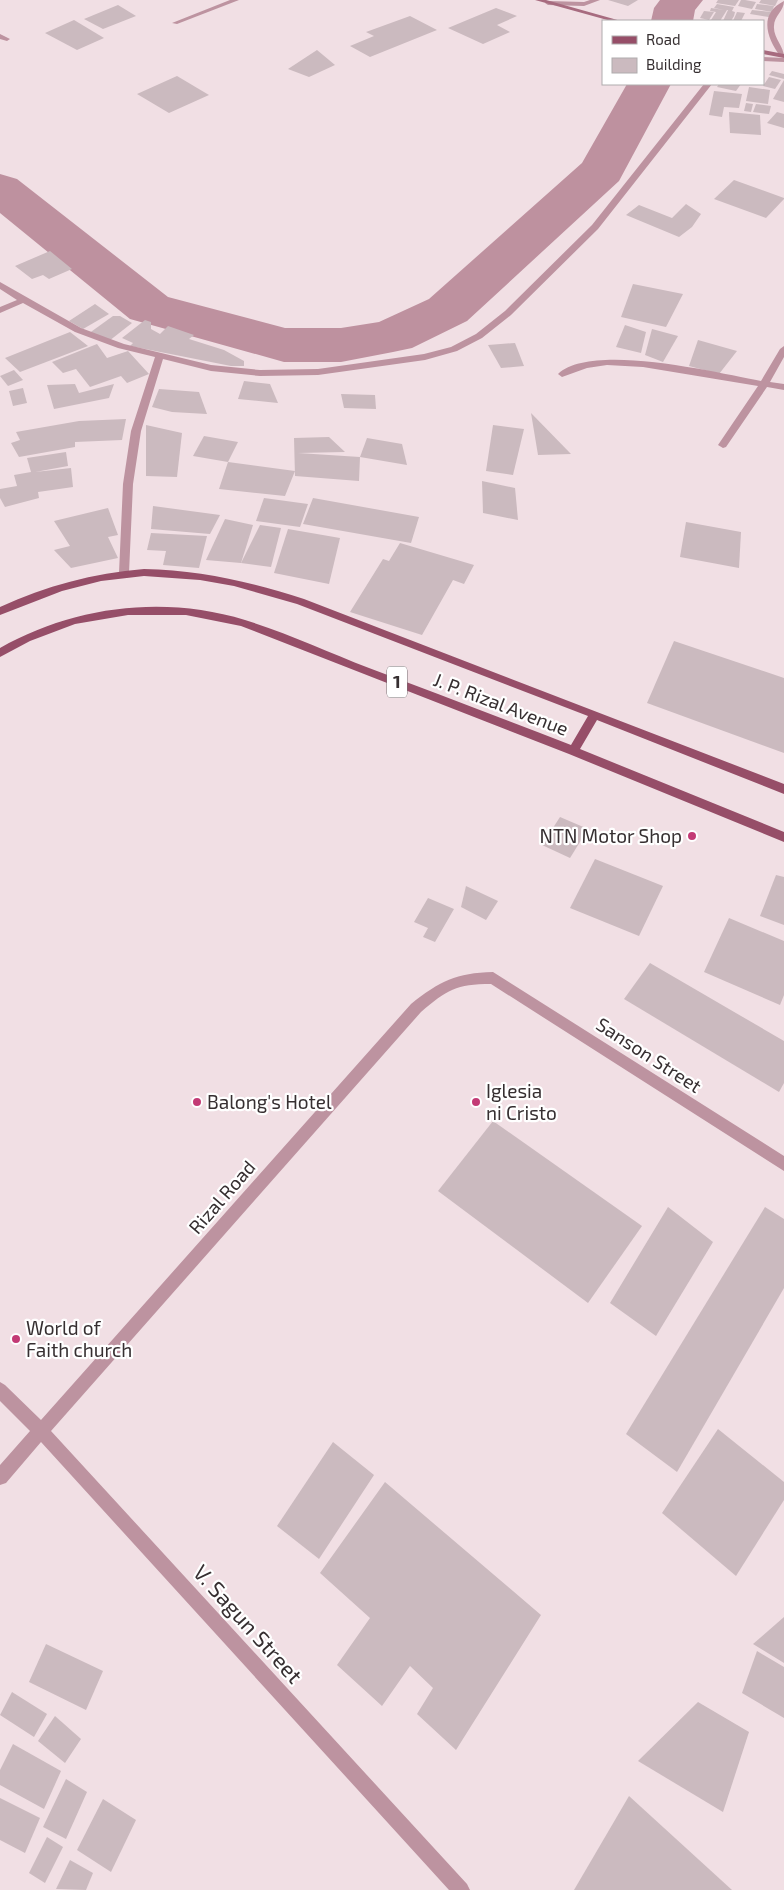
<svg xmlns="http://www.w3.org/2000/svg" width="784" height="1890" font-family="'Exo 2',sans-serif">
<rect width="100%" height="100%" fill="#f1dfe4"/>
<g fill="none" stroke-linecap="round" stroke-linejoin="round">
<!-- river -->
<g fill="#be919f" fill-rule="evenodd">
<path d="M660 0H703L695 10 693 21H651L654 8Z"/>
<path d="M627 84H671L619 181 467 321 412 348 393 352 341 362H284L130 319 0 213V174L17 179 168 297 285 328H341L379 322 429 299 582 163Z"/>
</g>
</g>
<!-- building -->
<g fill="#cbbabf">
<path d="M608 0H638L628 6Z"/>
<path d="M718 0H739L735 6 716 3Z"/>
<path d="M741 0H745L756 2 752 9 738 6Z"/>
<path d="M761 0H778L775 6 759 3Z"/>
<path d="M717 4 734 7 732 11 729 10 735 12 734 16 728 15 734 16 731 21H723L728 10H727L720 21 711 20 716 12 710 11 711 8 724 10 714 8Z"/>
<path d="M757 4 774 6 772 12 755 9Z"/>
<path d="M118 5 136 16 103 29 84 19Z"/>
<path d="M496 8 517 16 497 25 510 32 483 44 448 28Z"/>
<path d="M752 10 771 12 769 17 750 14Z"/>
<path d="M704 11 714 12 709 20 700 18Z"/>
<path d="M737 12 745 13 741 21H733Z"/>
<path d="M410 16 437 30 370 57 350 46 374 36 366 32Z"/>
<path d="M74 20 104 38 77 50 45 33Z"/>
<path d="M317 50 335 65 309 77 288 69Z"/>
<path d="M772 71 784 74V79L769 75Z"/>
<path d="M177 76 209 95 169 113 137 94Z"/>
<path d="M769 77 781 80 775 89 763 86Z"/>
<path d="M784 80V102L773 99Z"/>
<path d="M719 84H741L736 91 717 87Z"/>
<path d="M749 87 770 90 768 104 746 101Z"/>
<path d="M714 91 742 94 739 108 724 107 722 117 709 115Z"/>
<path d="M746 103 753 104 751 112 744 111Z"/>
<path d="M756 104 771 106 769 114 753 112Z"/>
<path d="M729 112 760 115 761 135 730 133Z"/>
<path d="M777 112 784 114V128L767 123Z"/>
<path d="M734 180 784 198V199L766 218 714 199Z"/>
<path d="M686 204 701 214 692 227 679 237 626 215 639 205 672 218Z"/>
<path d="M50 251 72 269 49 279 43 275 32 279 15 266Z"/>
<path d="M633 284 683 294 666 327 621 317Z"/>
<path d="M95 304 109 314 83 329 69 321Z"/>
<path d="M113 316H120L132 323 109 341 88 334Z"/>
<path d="M145 320 151 322V329L160 334 168 326 194 335 189 339 224 350 244 361V366H231L130 346 133 343 122 338Z"/>
<path d="M625 325 646 332 641 353 616 347Z"/>
<path d="M652 329 678 336 663 362 645 355Z"/>
<path d="M70 332 88 346 20 372 5 358Z"/>
<path d="M698 340 737 351 719 374 689 366Z"/>
<path d="M515 343 524 366 501 368 488 345Z"/>
<path d="M97 344 107 358 128 351 149 374 127 383 121 376 90 387 76 369 63 373 52 362Z"/>
<path d="M14 370 23 380 8 386 0 376Z"/>
<path d="M244 381 270 384 278 403 238 399Z"/>
<path d="M75 384 79 393 114 384 109 398 54 409 47 385Z"/>
<path d="M23 388 27 403 13 406 9 391Z"/>
<path d="M159 389 199 392 207 414 172 412 152 407Z"/>
<path d="M341 394 375 395 376 409 344 408Z"/>
<path d="M531 413 571 454 538 455Z"/>
<path d="M126 419 122 440 75 442V447L19 457 11 443 20 440 16 432 79 421Z"/>
<path d="M146 425 182 433 177 477 146 476Z"/>
<path d="M493 425 524 429 513 475 486 471Z"/>
<path d="M204 436 238 442 228 462 193 456Z"/>
<path d="M329 437 345 452 298 453 360 457 359 481 295 476 294 438Z"/>
<path d="M367 438 402 444 407 465 360 457Z"/>
<path d="M66 452 68 466 35 472 71 468 73 487 38 492 39 498 5 507 0 498V489L17 486 14 475 31 472 27 458Z"/>
<path d="M228 462 295 471 285 496 219 489Z"/>
<path d="M482 481 515 488 518 520 483 513Z"/>
<path d="M264 498 308 504 300 527 256 521Z"/>
<path d="M313 498 419 517 411 543 303 524Z"/>
<path d="M153 506 220 515 210 534 151 529Z"/>
<path d="M108 508 118 535 108 537 118 558 71 568 54 550 70 546 54 521Z"/>
<path d="M225 519 253 525 241 563 206 560Z"/>
<path d="M686 522 741 532 739 568 680 557Z"/>
<path d="M260 525 281 528 271 567 241 563Z"/>
<path d="M288 529 340 538 329 584 274 573Z"/>
<path d="M151 533 207 536 199 568 163 565 166 551 147 550Z"/>
<path d="M400 543 474 565 464 584 453 580 422 635 350 612 383 559 389 561Z"/>
<path d="M674 641 784 678V753L647 703Z"/>
<path d="M560 817 588 829 570 858 542 845Z"/>
<path d="M595 859 663 886 639 936 570 908Z"/>
<path d="M776 875 784 877V925L760 916Z"/>
<path d="M466 886 498 901 486 920 461 907Z"/>
<path d="M428 898 454 909 435 942 423 937 428 928 414 922Z"/>
<path d="M729 918 784 941V995L780 1005 704 972Z"/>
<path d="M650 963 784 1041V1083L779 1092 624 999Z"/>
<path d="M493 1121 642 1226 588 1303 438 1191Z"/>
<path d="M668 1207 713 1242 656 1336 610 1303Z"/>
<path d="M765 1207 784 1219V1288L677 1472 626 1434Z"/>
<path d="M718 1429 784 1482V1500L736 1576 662 1513Z"/>
<path d="M333 1442 374 1475 319 1559 277 1526Z"/>
<path d="M385 1482 541 1615 456 1750 417 1714 433 1688 410 1666 382 1706 337 1665 370 1618 320 1573Z"/>
<path d="M784 1617V1663L753 1644Z"/>
<path d="M46 1644 103 1671 86 1710 29 1682Z"/>
<path d="M757 1651 784 1667V1718L742 1693Z"/>
<path d="M12 1692 47 1714 34 1737 0 1715Z"/>
<path d="M698 1702 749 1732 723 1812 638 1761Z"/>
<path d="M55 1716 81 1739 65 1763 38 1741Z"/>
<path d="M13 1744 61 1771 44 1809 0 1785V1770Z"/>
<path d="M66 1779 87 1792 66 1839 43 1827Z"/>
<path d="M629 1796 732 1890H574Z"/>
<path d="M0 1798 40 1818 25 1853 0 1840Z"/>
<path d="M103 1799 136 1820 111 1872 77 1850Z"/>
<path d="M47 1837 63 1847 45 1883 29 1873Z"/>
<path d="M70 1860 93 1873 86 1890 56 1889Z"/>
</g>
<g fill="none" stroke-linecap="round" stroke-linejoin="round">
<!-- street -->
<g fill="#bd93a0" fill-rule="evenodd">
<path d="M230 0H239L177 24 172 23Z"/>
<path d="M590 0H600L584 6 548 5 545 3 548 1 584 2Z"/>
<path d="M784 1C784 11 774 16 774 26 773 38 784 46 784 57L780 56C767 38 758 14 784 1Z"/>
<path d="M0 34 10 39 7 41 0 39Z"/>
<path d="M763 57 784 58V62L763 61Z"/>
<path d="M704 84H712L598 229 511 315 482 338 457 351 425 360 318 375 260 376 211 371 163 359 141 431 133 484 129 573 124 577 120 576 119 573 123 484 131 431 155 357 118 348 75 332 23 303 0 313V307L17 300 0 289V282L81 328 124 344 211 365 260 370 318 369 424 354 451 347 476 334 505 311 592 225Z"/>
<path d="M784 346V357L770 382 784 384V390L767 387 726 447 723 448 718 445 758 386 643 367 607 365 587 368 562 377 558 374C592 342 717 373 761 381L780 349Z"/>
<path d="M493 972 784 1156V1171L491 984C456 984 447 990 421 1012L51 1431 467 1884 470 1890H449L41 1442 6 1483 0 1485V1465L30 1431 0 1401V1382L5 1385 41 1420 411 1004C440 981 456 973 493 972Z"/>
</g>
<!-- secondary -->
<g fill="#a76b7f" fill-rule="evenodd">
<path d="M535 0H546L621 21H611Z"/>
<path d="M763 50 784 54V58L763 54Z"/>
</g>
<!-- primary -->
<path fill="#964e68" fill-rule="evenodd" d="M144 569C200 570 251 582 304 599L784 784V794L597 720 580 749 784 832V842L569 754 241 626 186 615H128L75 624 30 641 0 657V648C74 606 164 595 245 620 287 633 328 652 369 668 436 693 503 719 571 745L588 716 297 604 234 586 200 580 144 576 101 581 62 591 0 615V607C46 586 93 573 144 569Z"/>
</g>
<!-- markers -->
<g fill="#c33a75" stroke="#fff" stroke-width="2">
<circle cx="692" cy="836" r="5"/>
<circle cx="197" cy="1102" r="5"/>
<circle cx="476" cy="1102" r="5"/>
<circle cx="16" cy="1339" r="5"/>
</g>
<g text-anchor="middle" stroke-width="4.5" stroke-linejoin="round" paint-order="stroke">
<!-- shield labels -->
<rect fill="#fff" stroke="#726d6f" stroke-width="1" x="387" y="666.5" width="20" height="31" rx="4"/>
<g font-size="18" font-weight="bold" fill="#362f31">
<text x="397" y="688">1</text>
</g>
<!-- street labels -->
<g font-size="19" fill="#362f31" stroke="#fff">
<text transform="translate(501 704) rotate(21)" y="7">J. P. Rizal Avenue</text>
<text transform="translate(649 1055) rotate(33)" y="7">Sanson Street</text>
<text transform="translate(222 1197) rotate(-49)" y="7">Rizal Road</text>
</g>
<!-- poi labels -->
<g font-size="19" fill="#362f31" stroke="#fff" text-anchor="start">
<text x="682" y="843" text-anchor="end">NTN Motor Shop</text>
<text x="486" y="1098">Iglesia<tspan x="486" dy="22">ni Cristo</tspan></text>
<text x="207" y="1109">Balong's Hotel</text>
<text x="26" y="1335">World of<tspan x="26" dy="22">Faith church</tspan></text>
</g>
<!-- near-street labels -->
<g font-size="22" fill="#362f31" stroke="#fff">
<text transform="translate(248 1624) rotate(48)" y="8">V. Sagun Street</text>
</g>
</g>
<!-- legend -->
<rect x="602" y="20" width="162" height="65" fill="#ffffff" stroke="#afacad"/>
<rect x="612" y="36" width="25" height="8" fill="#964e68" stroke="#afacad"/>
<text x="646" y="45" font-size="15" fill="#362f31">Road</text>
<rect x="612" y="58" width="25" height="15" fill="#cbbabf" stroke="#afacad"/>
<text x="646" y="70" font-size="15" fill="#362f31">Building</text>
</svg>
